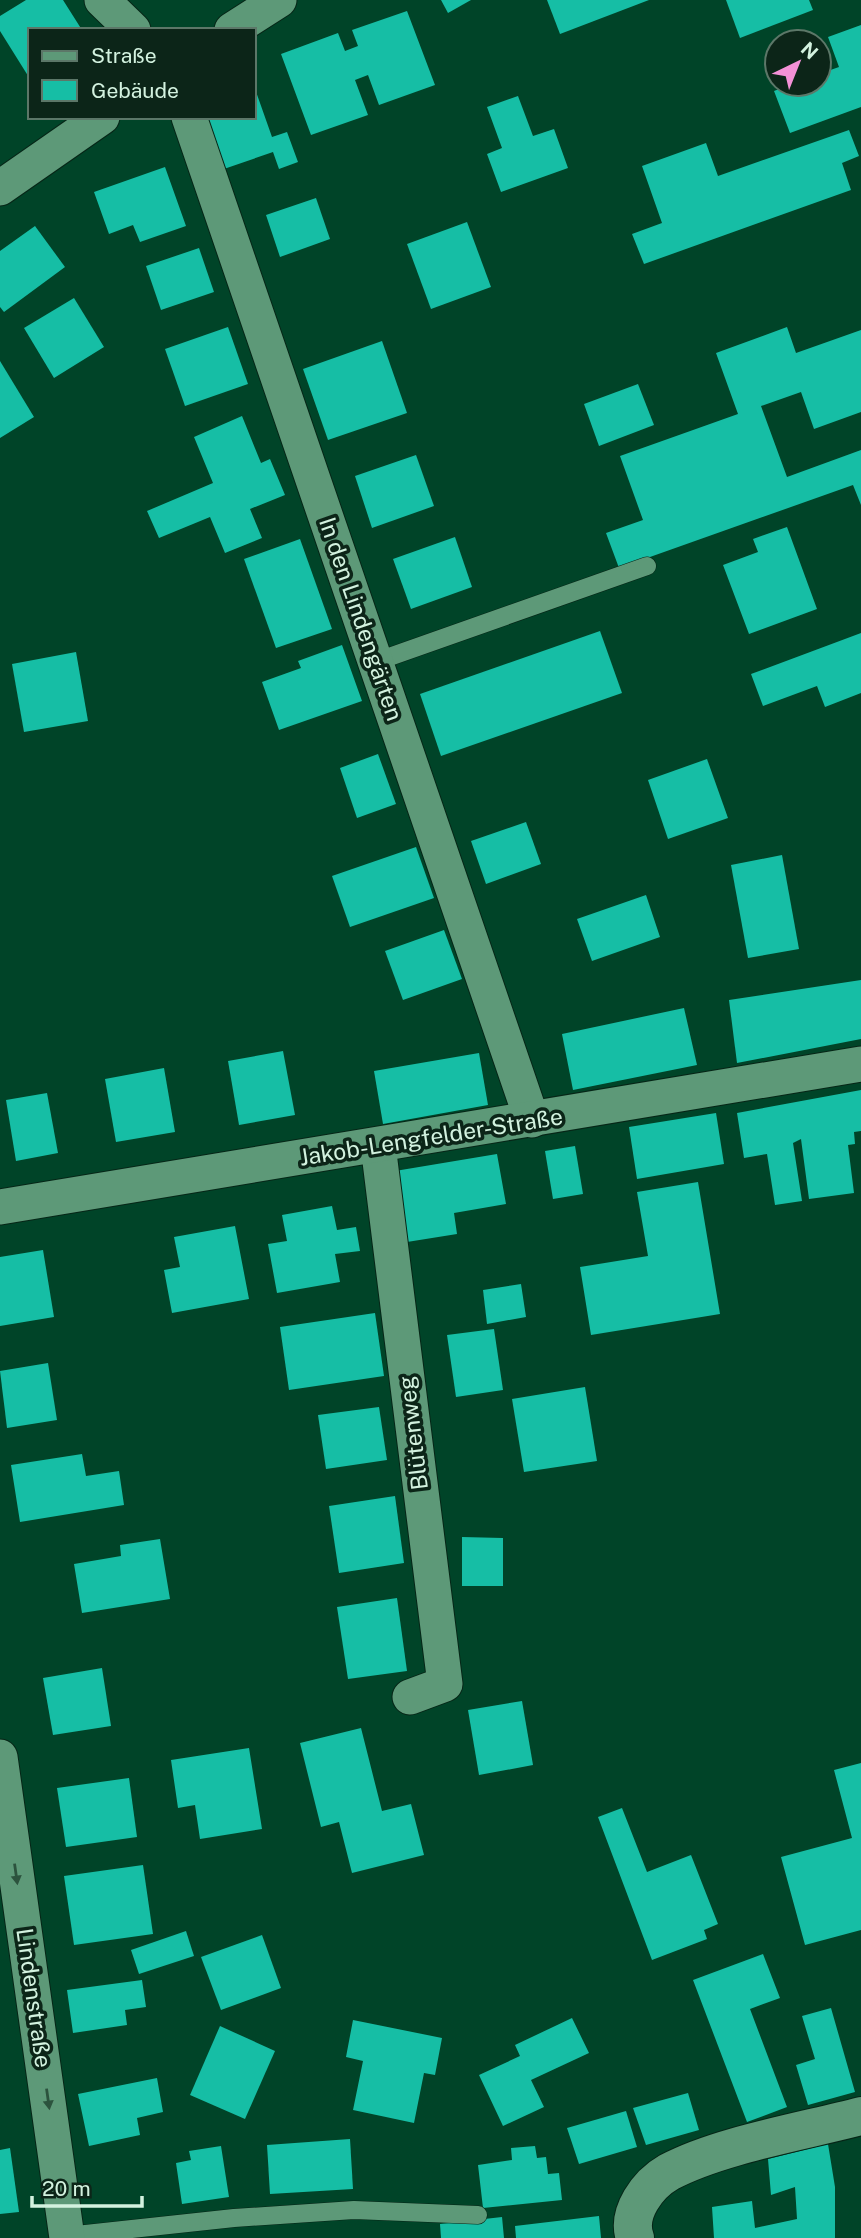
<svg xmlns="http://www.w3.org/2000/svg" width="861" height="2238" font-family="'Public Sans',sans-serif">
<rect width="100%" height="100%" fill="#004428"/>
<!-- building -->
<g fill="#16bea5">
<path d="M26 0H63L82 30H30V79L0 31V16Z"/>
<path d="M441 0H471L448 13Z"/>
<path d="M547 0H649L560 34Z"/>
<path d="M726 0H809L813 10 740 38Z"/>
<path d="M407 11 435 85 379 105 368 75 355 80 368 115 311 135 281 54 338 33 345 51 358 46 352 30Z"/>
<path d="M861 25V107L790 133 774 91 792 84H819V74L839 67 828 37Z"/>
<path d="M254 86 272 137 287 132 298 162 279 169 273 152 221 170 203 117H254Z"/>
<path d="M518 96 533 136 554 129 568 168 501 192 487 154 502 148 487 107Z"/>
<path d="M849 130 859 156 842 163 851 190 644 264 632 234 662 223 642 166 706 143 718 176Z"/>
<path d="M165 167 186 226 140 242 133 225 109 234 94 192Z"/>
<path d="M316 198 330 239 280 257 266 215Z"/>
<path d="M467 222 491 287 431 309 407 244Z"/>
<path d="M35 226 65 267 4 312 0 307V251Z"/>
<path d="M199 248 214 292 161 310 146 266Z"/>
<path d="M74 298 104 347 54 378 24 328Z"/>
<path d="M228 327 248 384 185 406 165 349Z"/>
<path d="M787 327 796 353 861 330V412L814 429 801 392 761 406 787 477 861 450V505L853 485 619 568 606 533 643 520 620 456 738 414 716 353Z"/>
<path d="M382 341 407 413 328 440 303 369Z"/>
<path d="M0 361 34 417 0 438Z"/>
<path d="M638 384 654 425 599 446 584 404Z"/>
<path d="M242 416 261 463 270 459 285 495 250 509 262 538 225 553 210 517 159 538 147 511 213 483 194 437Z"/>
<path d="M416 455 434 506 372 528 355 476Z"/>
<path d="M787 527 817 609 749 634 723 565 758 552 753 539Z"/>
<path d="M455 537 472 587 411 609 393 559Z"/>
<path d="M300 539 332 629 276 648 244 559Z"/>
<path d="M600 631 622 693 441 756 420 694Z"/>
<path d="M861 633V693L825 707 817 686 763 706 751 674Z"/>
<path d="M342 645 362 701 279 730 262 682 301 668 298 661Z"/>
<path d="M76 652 88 721 24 732 12 664Z"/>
<path d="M378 754 396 804 357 818 340 768Z"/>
<path d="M707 759 728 818 668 839 648 780Z"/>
<path d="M526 822 541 864 486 884 471 841Z"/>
<path d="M416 847 434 898 350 927 332 876Z"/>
<path d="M782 855 799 949 748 958 731 865Z"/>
<path d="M646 895 660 937 592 961 577 919Z"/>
<path d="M444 930 462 979 403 1000 385 951Z"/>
<path d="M861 980V1039L737 1063 729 1000Z"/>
<path d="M684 1008 697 1065 573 1090 562 1034Z"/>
<path d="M283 1051 295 1115 239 1125 228 1061Z"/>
<path d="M479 1053 488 1105 383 1124 374 1071Z"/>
<path d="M164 1068 175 1132 116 1142 105 1079Z"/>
<path d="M861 1090V1131L854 1132 855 1144 848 1145 854 1193 809 1199 801 1139 793 1143 802 1201 775 1205 767 1154 744 1158 737 1113Z"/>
<path d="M47 1093 58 1153 16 1161 6 1100Z"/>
<path d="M716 1113 724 1164 637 1179 629 1127Z"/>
<path d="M575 1146 583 1194 553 1199 545 1151Z"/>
<path d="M497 1154 506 1204 454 1213 457 1234 407 1242 395 1171Z"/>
<path d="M698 1182 720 1314 591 1335 580 1267 648 1256 637 1192Z"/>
<path d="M332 1206 337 1230 356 1227 360 1251 335 1254 340 1282 277 1293 268 1244 287 1241 282 1215Z"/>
<path d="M235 1226 249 1299 172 1313 164 1270 180 1267 174 1237Z"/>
<path d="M43 1250 54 1317 0 1326V1257Z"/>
<path d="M521 1284 526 1317 487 1324 483 1290Z"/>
<path d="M375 1313 384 1376 289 1390 280 1327Z"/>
<path d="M494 1329 503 1390 456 1397 447 1335Z"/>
<path d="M48 1363 57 1420 7 1428 0 1371Z"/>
<path d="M585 1387 597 1461 524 1472 512 1399Z"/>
<path d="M379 1407 387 1460 326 1469 318 1415Z"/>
<path d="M82 1454 86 1476 119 1471 124 1505 20 1522 11 1465Z"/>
<path d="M395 1496 404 1563 339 1573 329 1506Z"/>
<path d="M462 1537 503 1538V1586H462Z"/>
<path d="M160 1539 170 1599 82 1613 74 1564 121 1556 120 1545Z"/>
<path d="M397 1598 407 1671 348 1679 337 1607Z"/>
<path d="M102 1668 111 1726 53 1735 43 1678Z"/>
<path d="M522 1701 533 1765 479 1775 468 1710Z"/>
<path d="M361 1728 382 1811 411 1804 424 1855 352 1873 339 1822 321 1827 300 1743Z"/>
<path d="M249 1748 262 1829 200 1839 195 1805 178 1808 171 1760Z"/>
<path d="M861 1763V1930L805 1945 781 1857 852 1838 834 1770Z"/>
<path d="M129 1778 137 1837 66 1847 57 1788Z"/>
<path d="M622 1808 647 1872 691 1855 718 1924 704 1930 707 1939 652 1960 598 1817Z"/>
<path d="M143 1865 153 1934 74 1945 64 1876Z"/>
<path d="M186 1931 194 1956 139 1974 131 1950Z"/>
<path d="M262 1935 281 1988 221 2010 201 1957Z"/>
<path d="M763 1954 780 1998 750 2009 787 2107 747 2122 693 1980Z"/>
<path d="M142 1980 146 2007 125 2010 127 2025 73 2033 67 1990Z"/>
<path d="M831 2008 855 2092 808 2105 796 2065 815 2059 802 2016Z"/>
<path d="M572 2018 589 2053 531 2080 544 2107 503 2126 479 2075 520 2056 515 2045Z"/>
<path d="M353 2020 442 2038 435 2075 424 2073 414 2123 353 2110 363 2061 346 2057Z"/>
<path d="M220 2026 275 2051 245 2119 190 2095Z"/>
<path d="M157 2078 163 2112 137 2118 140 2135 89 2146 78 2094Z"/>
<path d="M688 2093 699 2130 646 2145 633 2108Z"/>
<path d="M626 2111 637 2147 579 2164 567 2128Z"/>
<path d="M350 2139 353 2189 270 2194 267 2145Z"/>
<path d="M828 2144 835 2187V2238H714L712 2207 752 2201 755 2228 797 2219 795 2187 771 2195 768 2159Z"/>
<path d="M221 2146 229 2197 182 2204 176 2163 191 2160 189 2151Z"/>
<path d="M535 2146 537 2158 546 2157 548 2174 559 2173 562 2200 483 2208 478 2165 512 2160 511 2148Z"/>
<path d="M10 2148 19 2212 0 2214V2150Z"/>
<path d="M599 2216 601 2238H516L515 2226Z"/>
<path d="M502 2217 504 2238H441L440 2224Z"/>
</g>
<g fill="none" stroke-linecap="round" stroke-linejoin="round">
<!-- lane casing -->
<g stroke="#062617" stroke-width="19">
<g id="lane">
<path d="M375 662 647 566"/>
<path d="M67 2236 234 2218 354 2210 478 2215"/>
</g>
</g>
<!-- street casing -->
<g stroke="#062617" stroke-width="37">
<g id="street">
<path d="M102 0 133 30"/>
<path d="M232 30 279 0"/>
<path d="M189 117 532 1120"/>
<path d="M0 188 102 117"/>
<path d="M378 1145 445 1684 410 1697"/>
<path d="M0 1207 861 1064"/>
<path d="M0 1757 67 2238"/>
</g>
</g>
<!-- secondary casing -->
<g stroke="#062617" stroke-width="40">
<path id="secondary" d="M635 2238C626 2213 648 2184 669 2172 720 2145 804 2131 861 2116"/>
</g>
<!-- lane -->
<use href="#lane" stroke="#5d9978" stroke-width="18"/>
<!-- street -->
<use href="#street" stroke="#5d9978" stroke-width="35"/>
<!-- secondary -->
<use href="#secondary" stroke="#5d9978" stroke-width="38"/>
</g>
<!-- one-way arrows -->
<defs><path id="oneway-solid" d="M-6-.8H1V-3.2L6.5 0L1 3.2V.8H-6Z" transform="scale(1.75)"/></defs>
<g fill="#2c533e">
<use href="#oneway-solid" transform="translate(16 1874) rotate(82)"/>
<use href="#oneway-solid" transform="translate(48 2099) rotate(82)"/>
</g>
<g text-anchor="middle" stroke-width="7" stroke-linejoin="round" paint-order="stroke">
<!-- street labels -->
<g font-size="23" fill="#d3f2df" stroke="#0c2518">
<text transform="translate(361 619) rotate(71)" y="8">In den Lindengärten</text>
<text transform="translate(431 1137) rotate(-9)" y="8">Jakob-Lengfelder-Straße</text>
<text transform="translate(413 1433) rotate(-97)" y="8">Blütenweg</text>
<text transform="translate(34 1998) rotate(82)" y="8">Lindenstraße</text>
</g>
</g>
<!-- legend -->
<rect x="28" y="28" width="228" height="91" fill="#0c2518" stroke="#5c7768" stroke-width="2"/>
<rect x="42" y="51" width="35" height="10" fill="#5d9978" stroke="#5c7768" stroke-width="2"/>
<text x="91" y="63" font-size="21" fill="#d3f2df">Straße</text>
<rect x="42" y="80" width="35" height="21" fill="#16bea5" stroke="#5c7768" stroke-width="2"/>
<text x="91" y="98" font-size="21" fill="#d3f2df">Gebäude</text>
<!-- north arrow -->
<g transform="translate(798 63) rotate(43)"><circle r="33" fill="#0c2518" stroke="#5c7768" stroke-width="2"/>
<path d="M0-5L12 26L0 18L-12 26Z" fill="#f391d6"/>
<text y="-10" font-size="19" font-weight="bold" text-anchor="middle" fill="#d3f2df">N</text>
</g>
<!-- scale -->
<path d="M32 2196v10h110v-10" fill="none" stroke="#d3f2df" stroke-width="3.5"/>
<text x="42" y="2196" font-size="21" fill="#d3f2df" stroke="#0c2518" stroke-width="5" paint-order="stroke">20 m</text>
</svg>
